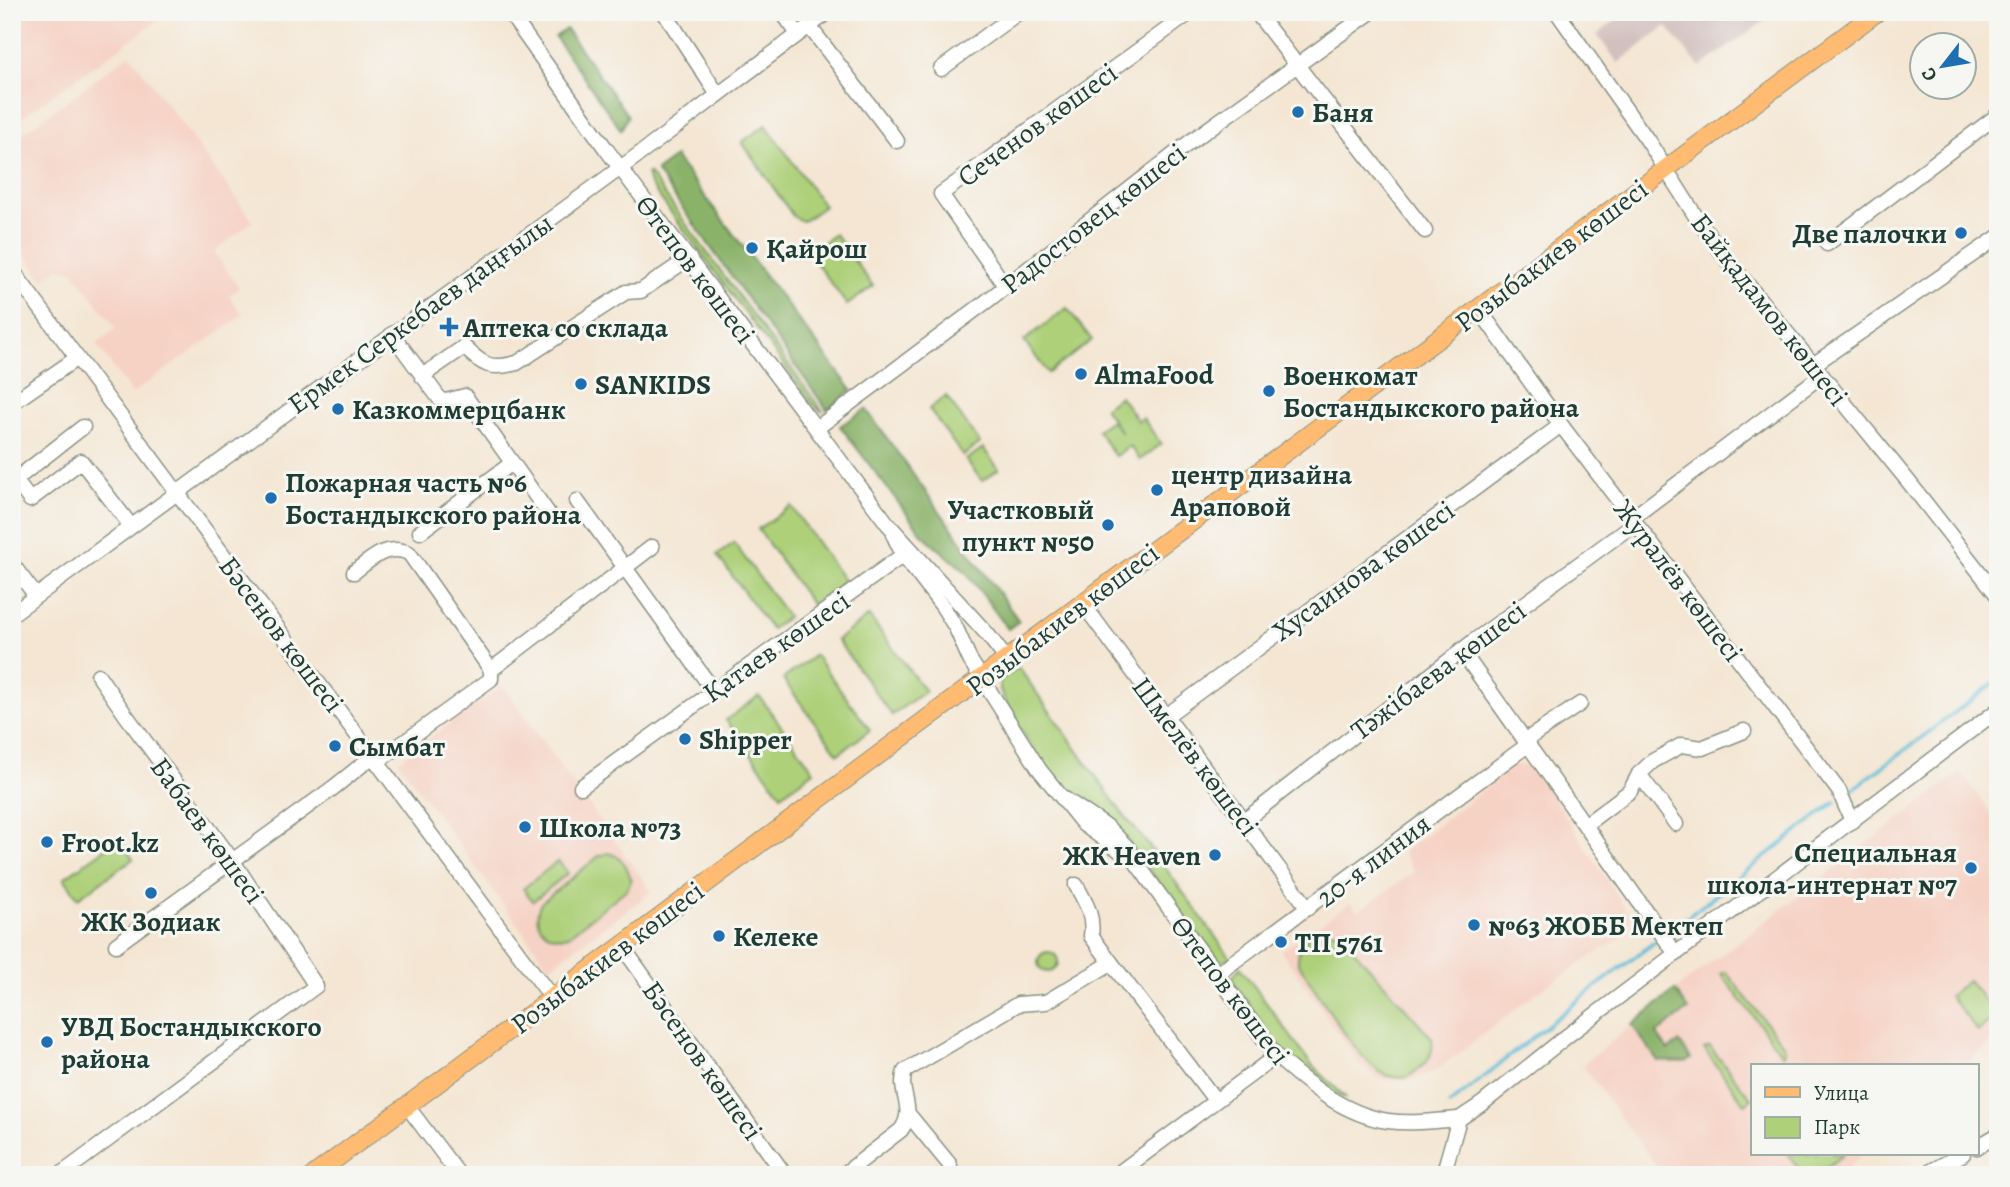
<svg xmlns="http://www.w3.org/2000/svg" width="2010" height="1187" font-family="Alegreya,serif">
<rect width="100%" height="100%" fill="#f6f6f2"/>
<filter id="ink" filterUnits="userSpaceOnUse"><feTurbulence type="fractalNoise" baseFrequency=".0143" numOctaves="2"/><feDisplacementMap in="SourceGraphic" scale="14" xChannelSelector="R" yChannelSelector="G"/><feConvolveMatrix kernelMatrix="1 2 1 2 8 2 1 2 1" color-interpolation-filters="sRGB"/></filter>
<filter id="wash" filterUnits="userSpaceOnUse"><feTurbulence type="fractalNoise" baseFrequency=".00686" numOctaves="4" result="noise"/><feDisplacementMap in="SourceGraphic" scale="28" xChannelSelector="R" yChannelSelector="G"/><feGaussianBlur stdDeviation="1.57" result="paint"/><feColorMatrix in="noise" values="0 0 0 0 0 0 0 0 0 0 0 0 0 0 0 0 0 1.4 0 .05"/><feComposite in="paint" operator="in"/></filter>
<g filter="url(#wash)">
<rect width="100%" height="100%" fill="#f4e6d3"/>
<!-- built -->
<g fill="#f6d2c4">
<path d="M12 12H170L12 124Z"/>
<path d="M130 54 253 221 214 252 239 288 229 296 243 315 132 394 96 344 116 328 73 271 58 268 43 280 12 238V141Z"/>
<path d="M502 686 652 892 549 967 398 761Z"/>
<path d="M1515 765 1534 766 1630 916 1625 935 1539 991 1436 1071 1407 1081 1387 1080 1376 1077 1360 1065 1281 951 1350 903 1358 911 1414 872 1403 852Z"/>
<path d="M1961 772 1998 824V1036L1962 1066H1753V1154H1862L1841 1175H1663L1582 1065 1675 990Z"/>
</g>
<!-- industrial -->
<path fill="#d1bfbe" d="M1625 12H1777L1700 67 1666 26 1618 63 1597 35Z"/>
<!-- green -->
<g fill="#add079" stroke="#668656" stroke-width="2">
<path d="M766 125 824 206 805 220 802 221 793 216 742 142Z"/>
<path d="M649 173 823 412 814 406 650 184 647 174Z"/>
<path d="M835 234 873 286 847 305 809 253Z"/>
<path d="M1067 308 1092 340 1048 373 1024 341Z"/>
<path d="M946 396 980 443 963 456 929 409Z"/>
<path d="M1120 396 1138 421 1143 418 1161 444 1140 460 1130 446 1115 456 1097 430 1111 420 1122 433 1104 408Z"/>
<path d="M983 448 999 469 982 481 966 460Z"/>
<path d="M791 506 845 582 812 605 758 529Z"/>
<path d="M734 543 788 617 771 629 717 555Z"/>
<path d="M869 616 925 691 892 715 837 640Z"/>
<path d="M815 655 870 730 838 754 783 679Z"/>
<path d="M1019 668 1122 813 1151 848 1230 957 1222 962 1214 955 1116 827 1082 800 1061 787 1029 743 1010 711 1000 690V679Z"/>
<path d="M759 696 814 771 781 795 726 720Z"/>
<path d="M119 839 133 859 78 898 64 878Z"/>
<path d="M608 853C622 856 627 866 631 879L627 889 568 936C547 940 530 924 541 903L599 856Z"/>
<path d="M558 861 568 873 533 901 523 889Z"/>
<path d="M1334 931 1340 934 1432 1038C1435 1059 1423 1066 1408 1077 1401 1078 1394 1078 1386 1075 1359 1065 1316 989 1298 963 1297 938 1311 932 1334 931Z"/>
<circle cx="1048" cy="962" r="10"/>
<path d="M1240 967 1311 1064 1347 1099 1331 1092 1286 1057 1234 983 1233 976Z"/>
<path d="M1726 972 1785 1047 1783 1055 1721 974Z"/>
<path d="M1968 980 1997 1016 1978 1031 1949 996Z"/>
<path d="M1710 1047 1752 1099 1745 1104 1704 1049Z"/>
<path d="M1788 1154H1844L1816 1175H1804Z"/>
</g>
<!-- forest -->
<g fill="#8ab269" stroke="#54784e" stroke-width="2">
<path d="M566 29 628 116 621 130 555 37Z"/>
<path d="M675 157 852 390 827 410 656 171Z"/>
<path d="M866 409 1019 621 1008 629 966 572 923 535 840 426Z"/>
<path d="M1675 990 1688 1010 1656 1034 1668 1050 1679 1042 1691 1059 1686 1062 1658 1061 1632 1025Z"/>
</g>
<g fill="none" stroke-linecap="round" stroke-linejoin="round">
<!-- stream -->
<g stroke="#5bbdd9" stroke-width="3.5">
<path d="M1849 792 1998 680"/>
<path d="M1670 931 1835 802"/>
<path d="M1449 1105 1585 995 1656 941"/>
</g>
</g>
</g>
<g filter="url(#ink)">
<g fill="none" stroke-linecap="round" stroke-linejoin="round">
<!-- minor casing -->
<g stroke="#8a9284" stroke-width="17">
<g id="minor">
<path d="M509 12 606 149 887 523 988 635 1007 660"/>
<path d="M664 12 718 95"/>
<path d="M782 12 798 34"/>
<path d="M1256 12 1425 231"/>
<path d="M1557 12 1648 141 1698 220 1729 262 1908 481 1998 596"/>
<path d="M809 26 897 141"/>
<path d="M941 69 1019 12"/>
<path d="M1827 244 1998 115"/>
<path d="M12 270 552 998"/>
<path d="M1006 287 941 194 1191 12"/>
<path d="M1479 309 1561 425 1839 791 1852 821"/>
<path d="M392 334 442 402 465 396 550 516"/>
<path d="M1813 365 1998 237"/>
<path d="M422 376 464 347C484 366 490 370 517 363L626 292 641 291 689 258"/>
<path d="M12 403 77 358"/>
<path d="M83 427 15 480 30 500 81 461 131 526"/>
<path d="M817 428 987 301 1190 142 1371 12"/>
<path d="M577 501 713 690"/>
<path d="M1632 518 1822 375"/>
<path d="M420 532 512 463"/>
<path d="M894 536 903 555 943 607 956 628 970 660 1039 769 1083 824 1126 855"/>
<path d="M12 564 36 596"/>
<path d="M354 572C372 559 386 543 409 553L491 670V679L377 762"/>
<path d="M1083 604 1308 908"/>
<path d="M12 614 649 147 828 12"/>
<path d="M1461 650 1676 954"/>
<path d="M491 670 652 547"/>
<path d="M1166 716 1561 425"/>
<path d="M1526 740 1580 704"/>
<path d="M1639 774 1676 824"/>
<path d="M581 787 903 555"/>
<path d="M1062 797 1107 827 1127 847 1138 865 1276 1056C1307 1084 1345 1115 1388 1121 1412 1124 1436 1121 1459 1119"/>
<path d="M1244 821 1474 641 1635 523"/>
<path d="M1585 825 1630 791 1639 774 1653 761 1682 745 1702 748 1744 731"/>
<path d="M1076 885C1086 903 1094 916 1091 936L1215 1100"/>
<path d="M116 945 333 788 373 756"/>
<path d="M622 946 785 1175"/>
<path d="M1217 974 1529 744"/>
<path d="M407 1106 459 1175"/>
<path d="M909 1115 950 1165"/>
<path d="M1977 1147 1998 1135"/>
<path d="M60 1175 316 986 232 860 125 714 98 675"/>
<path d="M843 1175 901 1130C917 1108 897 1093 905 1071L1018 1004 1046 1002 1111 963"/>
<path d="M1116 1175 1276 1056"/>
<path d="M1443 1175 1459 1119 1483 1103 1567 1036 1998 710"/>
<path d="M1924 1175 1963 1154"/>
</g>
</g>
<!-- major casing -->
<g stroke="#8a9284" stroke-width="20">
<path id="major" d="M314 1175 1877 12"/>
</g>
<!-- minor -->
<use href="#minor" stroke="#fff" stroke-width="14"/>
<!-- major -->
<use href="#major" stroke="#ffbb71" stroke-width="18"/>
</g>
</g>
<!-- markers -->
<g fill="#1f6fb2" stroke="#f6f6f2" stroke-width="2.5">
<circle cx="1298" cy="112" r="7"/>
<circle cx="1961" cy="233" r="7"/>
<circle cx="752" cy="248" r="7"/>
<path d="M445.5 316.5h7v7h7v7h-7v7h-7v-7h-7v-7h7z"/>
<circle cx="1081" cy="374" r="7"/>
<circle cx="581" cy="384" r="7"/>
<circle cx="1269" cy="391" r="7"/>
<circle cx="338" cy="409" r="7"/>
<circle cx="1157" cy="490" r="7"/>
<circle cx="271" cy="498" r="7"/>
<circle cx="1108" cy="525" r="7"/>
<circle cx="685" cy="739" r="7"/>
<circle cx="335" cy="746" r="7"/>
<circle cx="525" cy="827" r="7"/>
<circle cx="47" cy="842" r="7"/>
<circle cx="1215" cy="855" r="7"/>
<circle cx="1971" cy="868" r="7"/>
<circle cx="151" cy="893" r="7"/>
<circle cx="1474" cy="925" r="7"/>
<circle cx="719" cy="936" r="7"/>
<circle cx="1281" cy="942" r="7"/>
<circle cx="47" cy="1042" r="7"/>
</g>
<g text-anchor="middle" stroke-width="6" stroke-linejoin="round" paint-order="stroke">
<!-- poi labels -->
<g font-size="28" font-weight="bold" fill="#1f3d34" stroke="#f6f6f2" text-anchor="start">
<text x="1312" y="122">Баня</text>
<text x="1947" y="243" text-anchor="end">Две палочки</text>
<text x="766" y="258">Қайрош</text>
<text x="463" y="337">Аптека со склада</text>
<text x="1095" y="384">AlmaFood</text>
<text x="1283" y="385">Военкомат<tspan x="1283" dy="32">Бостандыкского района</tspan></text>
<text x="595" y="394">SANKIDS</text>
<text x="352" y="419">Казкоммерцбанк</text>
<text x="1171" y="484">центр дизайна<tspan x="1171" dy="32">Араповой</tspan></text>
<text x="285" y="492">Пожарная часть №6<tspan x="285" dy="32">Бостандыкского района</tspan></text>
<text x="1094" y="519" text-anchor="end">Участковый<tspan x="1094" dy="32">пункт №50</tspan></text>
<text x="699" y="749">Shipper</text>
<text x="349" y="756">Сымбат</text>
<text x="539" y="837">Школа №73</text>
<text x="61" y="852">Froot.kz</text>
<text x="1957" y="862" text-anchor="end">Специальная<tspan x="1957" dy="32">школа-интернат №7</tspan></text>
<text x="1201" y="865" text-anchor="end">ЖК Heaven</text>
<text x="151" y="931" text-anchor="middle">ЖК Зодиак</text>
<text x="1488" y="935">№63 ЖОББ Мектеп</text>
<text x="733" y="946">Келеке</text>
<text x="1295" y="952">ТП 5761</text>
<text x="61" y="1036">УВД Бостандыкского<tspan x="61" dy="32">района</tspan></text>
</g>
<!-- street labels -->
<g font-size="28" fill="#1f3d34" stroke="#f6f6f2">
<text transform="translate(1037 124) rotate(-36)" y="10">Сеченов көшесі</text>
<text transform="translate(1093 218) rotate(-38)" y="10">Радостовец көшесі</text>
<text transform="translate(1551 255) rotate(-37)" y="10">Розыбакиев көшесі</text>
<text transform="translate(696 269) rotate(53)" y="10">Өтепов көшесі</text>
<text transform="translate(1770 309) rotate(52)" y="10">Байқадамов көшесі</text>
<text transform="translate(420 313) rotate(-36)" y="10">Ермек Серкебаев даңғылы</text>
<text transform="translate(1363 570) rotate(-36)" y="10">Хусаинова көшесі</text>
<text transform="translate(1679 580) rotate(53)" y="10">Журалёв көшесі</text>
<text transform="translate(1062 619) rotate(-37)" y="10">Розыбакиев көшесі</text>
<text transform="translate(282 634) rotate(53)" y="10">Бәсенов көшесі</text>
<text transform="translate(776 646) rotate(-35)" y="10">Қатаев көшесі</text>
<text transform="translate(1438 670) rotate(-37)" y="10">Тәжібаева көшесі</text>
<text transform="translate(1196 756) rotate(53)" y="10">Шмелёв көшесі</text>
<text transform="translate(208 830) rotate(54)" y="10">Бабаев көшесі</text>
<text transform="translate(1373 860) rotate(-37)" y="10">20-я линия</text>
<text transform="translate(607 957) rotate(-37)" y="10">Розыбакиев көшесі</text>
<text transform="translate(1231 990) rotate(53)" y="10">Өтепов көшесі</text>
<text transform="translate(703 1060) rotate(55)" y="10">Бәсенов көшесі</text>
</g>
</g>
<!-- margin -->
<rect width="2010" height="1187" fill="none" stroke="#f6f6f2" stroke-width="42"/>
<!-- legend -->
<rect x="1751" y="1064" width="228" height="91" fill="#f6f6f2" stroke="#a0aca6" stroke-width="2"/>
<rect x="1765" y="1087" width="35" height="10" fill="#ffbb71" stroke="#a0aca6" stroke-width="2"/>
<text x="1814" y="1100" font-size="21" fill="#1f3d34">Улица</text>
<rect x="1765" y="1117" width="35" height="21" fill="#add079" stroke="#a0aca6" stroke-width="2"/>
<text x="1814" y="1134" font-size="21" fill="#1f3d34">Парк</text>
<!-- north arrow -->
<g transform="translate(1943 66) rotate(239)"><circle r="33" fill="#f6f6f2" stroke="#a0aca6" stroke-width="2"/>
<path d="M0-5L12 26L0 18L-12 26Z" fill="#1f6fb2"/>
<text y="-10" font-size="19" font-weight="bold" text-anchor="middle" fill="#1f3d34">С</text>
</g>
</svg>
